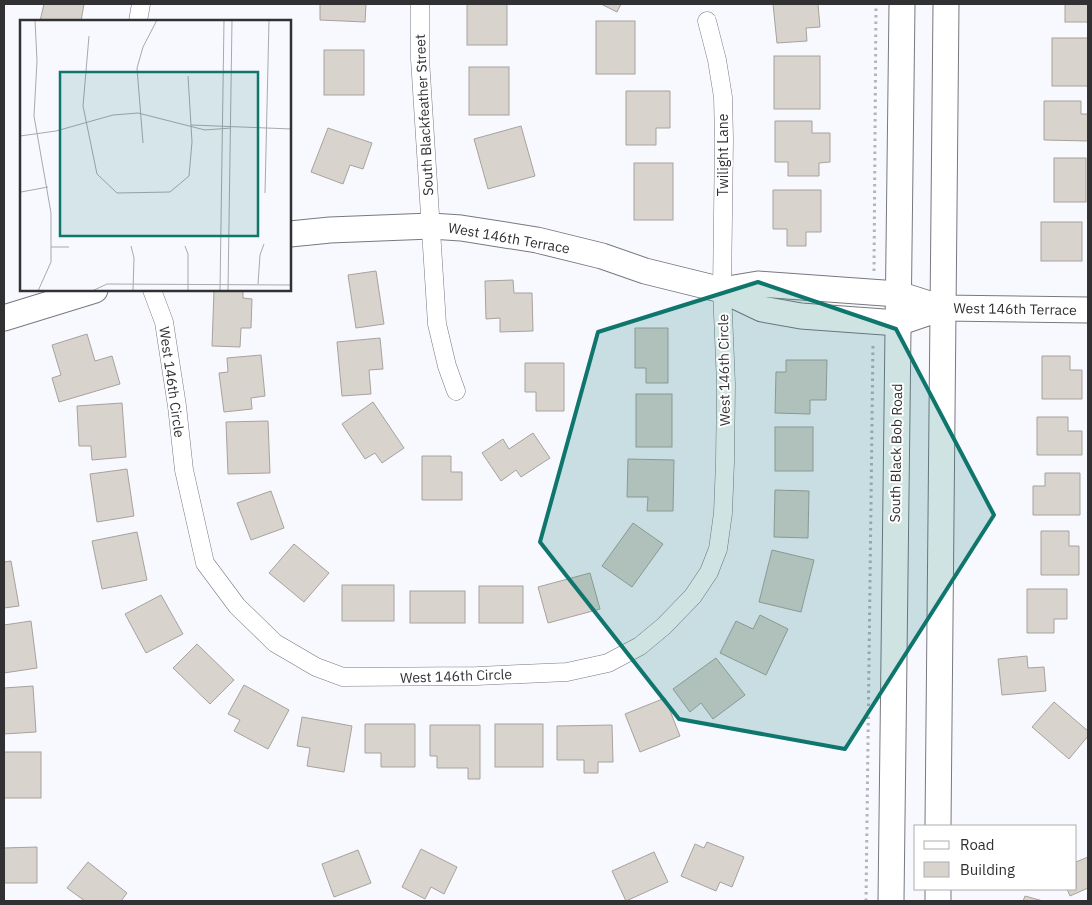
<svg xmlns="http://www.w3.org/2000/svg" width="1092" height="905" font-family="'IBM Plex Sans',sans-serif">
<rect width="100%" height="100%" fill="#f8f8ff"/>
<!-- building -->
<g fill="#d9d3cd" stroke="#a8a29c">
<path d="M44 4H84L81 21H40Z"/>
<path d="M320 4H366L365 22 320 20Z"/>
<rect x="467" y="4" width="40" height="41"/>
<path d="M601 4H621L617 12Z"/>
<path d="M773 4H818L820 27 806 28 807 41 777 43Z"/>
<rect x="1065" y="4" width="23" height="18"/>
<rect x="596" y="21" width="39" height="53"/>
<rect x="1052" y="38" width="36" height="48"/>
<rect x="324" y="50" width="40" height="45"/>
<rect x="774" y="56" width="46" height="53"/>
<rect x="469" y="67" width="40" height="48"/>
<path d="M626 91H670V128H656V145H626Z"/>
<path d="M1044 101H1081V114H1088V141L1044 140Z"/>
<path d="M775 121H812V133H830V162L819 163V176H788V162H775Z"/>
<path d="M521 126 535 176 488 189 474 139Z"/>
<path d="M328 128 372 143 363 169 350 165 343 184 311 172Z"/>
<rect x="1054" y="158" width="32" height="44"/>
<rect x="634" y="163" width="39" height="57"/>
<path d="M773 190H821V232H806V246H787V229H773Z"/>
<rect x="1041" y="222" width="41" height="39"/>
<path d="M376 271 384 324 356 328 348 275Z"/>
<path d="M513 280 514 293H532L533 331 500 332V318L486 319 485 281Z"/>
<path d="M214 290H243V298L252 299 251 328H241L240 347 212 346Z"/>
<path d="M635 328H668V383H646V368H635Z"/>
<path d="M87 334 95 361 112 356 120 384 59 402 52 378 61 375 52 345Z"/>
<path d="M380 338 383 369 369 370 371 394 342 396 337 342Z"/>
<path d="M261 355 265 396 251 398 252 409 224 412 219 373 228 372 227 358Z"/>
<path d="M1042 356H1070V370H1082V399H1042Z"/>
<path d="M786 360H827L826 400H810V414L775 413 776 372H786Z"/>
<path d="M525 363H564V411H536V392H525Z"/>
<rect x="636" y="394" width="36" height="53"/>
<path d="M373 402 404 448 382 463 375 453 365 459 342 424Z"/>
<path d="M122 403 126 457 92 460 91 446H79L77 406Z"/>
<path d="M1037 417H1068V431H1082V455H1037Z"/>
<path d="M268 421 270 473 228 474 226 422Z"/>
<rect x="775" y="427" width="38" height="44"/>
<path d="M533 433 550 458 521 477 516 470 501 481 482 453 503 439 509 449Z"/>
<path d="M422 456H451V472H462V500H422Z"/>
<path d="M628 459 674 460 673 511H647L648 497H627Z"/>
<path d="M127 469 134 516 97 522 90 474Z"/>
<path d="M1045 473H1080V515H1033V486H1045Z"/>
<path d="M775 490 809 491 808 538 774 537Z"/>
<path d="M271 491 284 528 251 540 237 503Z"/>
<path d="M633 523 663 544 632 587 602 566Z"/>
<path d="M1041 531H1069V546H1079V575H1041Z"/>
<path d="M137 532 147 580 102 589 92 541Z"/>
<path d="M294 544 329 573 304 602 269 573Z"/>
<path d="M772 550 814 560 801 612 759 602Z"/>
<path d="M11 561 19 606 4 608V562Z"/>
<path d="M590 573 600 609 548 623 538 587Z"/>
<rect x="342" y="585" width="52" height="36"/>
<rect x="479" y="586" width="44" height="37"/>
<path d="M1027 589H1067V619H1054V633H1027Z"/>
<rect x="410" y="591" width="55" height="32"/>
<path d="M161 595 183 634 146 653 125 614Z"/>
<path d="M760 615 788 629 766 675 720 653 736 621 753 629Z"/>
<path d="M31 621 37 668 4 673V625Z"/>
<path d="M197 644 234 680 210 704 173 668Z"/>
<path d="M1027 656 1028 668 1044 667 1046 691 1002 695 998 659Z"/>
<path d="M716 658 745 695 713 719 701 703 690 712 673 689Z"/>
<path d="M244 685 289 710 268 749 234 731 240 720 228 714Z"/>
<path d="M33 686 36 732 4 734V688Z"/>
<path d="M665 698 680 736 640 752 625 714Z"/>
<path d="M1054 702 1088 731V736L1069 759 1032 727Z"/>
<path d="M302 717 352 726 344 772 307 766 310 748 297 746Z"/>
<path d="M365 724H415V767H381V753H365Z"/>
<rect x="495" y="724" width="48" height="43"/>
<path d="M430 725H480V779H468V768H437V756H430Z"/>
<path d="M612 725 613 762H598V773H584V760H557V726Z"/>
<rect x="4" y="752" width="37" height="46"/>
<path d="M707 842 744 857 732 887 720 882 716 891 681 876 695 844 704 848Z"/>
<path d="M37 847V883H4V848Z"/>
<path d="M421 849 457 867 444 894 431 887 425 899 402 887Z"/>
<path d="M358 850 371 883 334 897 322 864Z"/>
<path d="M654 852 668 882 626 901 612 871Z"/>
<path d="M1088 857V888L1070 896 1067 889H1076V862Z"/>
<path d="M88 862 127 893 121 901H85L67 888Z"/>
<path d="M1025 896 1043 901H1023Z"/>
</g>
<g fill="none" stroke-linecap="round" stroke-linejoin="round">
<!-- street casing -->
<g stroke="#78787f" stroke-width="19">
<g id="street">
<path d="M420 4V59L437 324 447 366 456 391"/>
<path d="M138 21 141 4"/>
<path d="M152 290 164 322 177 406 184 470 205 563 237 606 275 643 316 667 343 677 477 676 567 672 608 663 640 646 664 626 693 596 709 572 718 549 723 513 725 462 726 384 722 290 724 139 723 97 717 60 707 21"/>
</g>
</g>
<!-- secondary casing -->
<g stroke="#78787f" stroke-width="27">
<g id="secondary">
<path d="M290 234 330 230 431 226 461 228 537 240 602 256 645 271 722 290 762 309 801 316 898 323 942 308"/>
<path d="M722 290 758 284 898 294 942 308 1088 310"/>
<path d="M4 318 95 290"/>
<path d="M938 826 946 4"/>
<path d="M891 901 902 4"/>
<path d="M938 901V889"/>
</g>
</g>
<!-- path -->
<g stroke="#b3b3b9" stroke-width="3" stroke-dasharray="2.5 4" stroke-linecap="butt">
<path d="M874 271 876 4"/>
<path d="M866 901 873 342"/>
</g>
<!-- street -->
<use href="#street" stroke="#fff" stroke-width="18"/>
<!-- secondary -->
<use href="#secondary" stroke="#fff" stroke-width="25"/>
</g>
<!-- marked area -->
<path fill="#0f766e" fill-opacity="0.2" stroke="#0f766e" stroke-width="4" stroke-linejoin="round" d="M758 282 896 329 994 515 845 749 679 719 540 542 598 332Z"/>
<g text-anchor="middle" stroke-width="4" stroke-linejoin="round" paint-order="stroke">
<!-- street labels -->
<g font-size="14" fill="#313134" stroke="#fff">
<text transform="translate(424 115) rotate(-93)" y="5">South Blackfeather Street</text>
<text transform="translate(723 155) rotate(-90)" y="5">Twilight Lane</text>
<text transform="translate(509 238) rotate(10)" y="5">West 146th Terrace</text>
<text transform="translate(1015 309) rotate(1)" y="5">West 146th Terrace</text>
<text transform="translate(724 370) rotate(-91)" y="5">West 146th Circle</text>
<text transform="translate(172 382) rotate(82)" y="5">West 146th Circle</text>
<text transform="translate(896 453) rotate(-89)" y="5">South Black Bob Road</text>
<text transform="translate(456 676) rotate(-2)" y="5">West 146th Circle</text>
</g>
</g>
<!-- overview -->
<g transform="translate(20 20)">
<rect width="271" height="271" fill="#f8f8ff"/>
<path fill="none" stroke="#a8a8ae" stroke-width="1" d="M15 0 17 41 14 96 31 193V242L18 271M69 16 63 86 77 154 97 173 150 172 169 156 172 122 168 56M171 105 272 109M0 116 36 111 93 95 118 93 185 110 211 108M123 123 117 48 123 27 137 0M1 172 28 167M245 173 249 0M111 226 114 238 113 271M165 226 168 234V271M31 227H49M238 264 240 235 244 224M72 271 87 264 272 265M200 271 204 0M208 271 212 0"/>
<path fill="#0f766e" fill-opacity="0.15" stroke="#0f766e" stroke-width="2.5" d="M40 52H238V216H40Z"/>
<rect width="271" height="271" fill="none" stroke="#313134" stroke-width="2.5"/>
</g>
<!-- border -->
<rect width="1092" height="905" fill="none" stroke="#313134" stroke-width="10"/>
<!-- legend -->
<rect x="914" y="825" width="162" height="65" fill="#ffffff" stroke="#adadae"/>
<rect x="924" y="841" width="25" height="8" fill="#ffffff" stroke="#adadae"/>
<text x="960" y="850" font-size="15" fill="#313134">Road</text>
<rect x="924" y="862" width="25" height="15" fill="#d9d3cd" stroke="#adadae"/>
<text x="960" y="875" font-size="15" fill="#313134">Building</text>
</svg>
